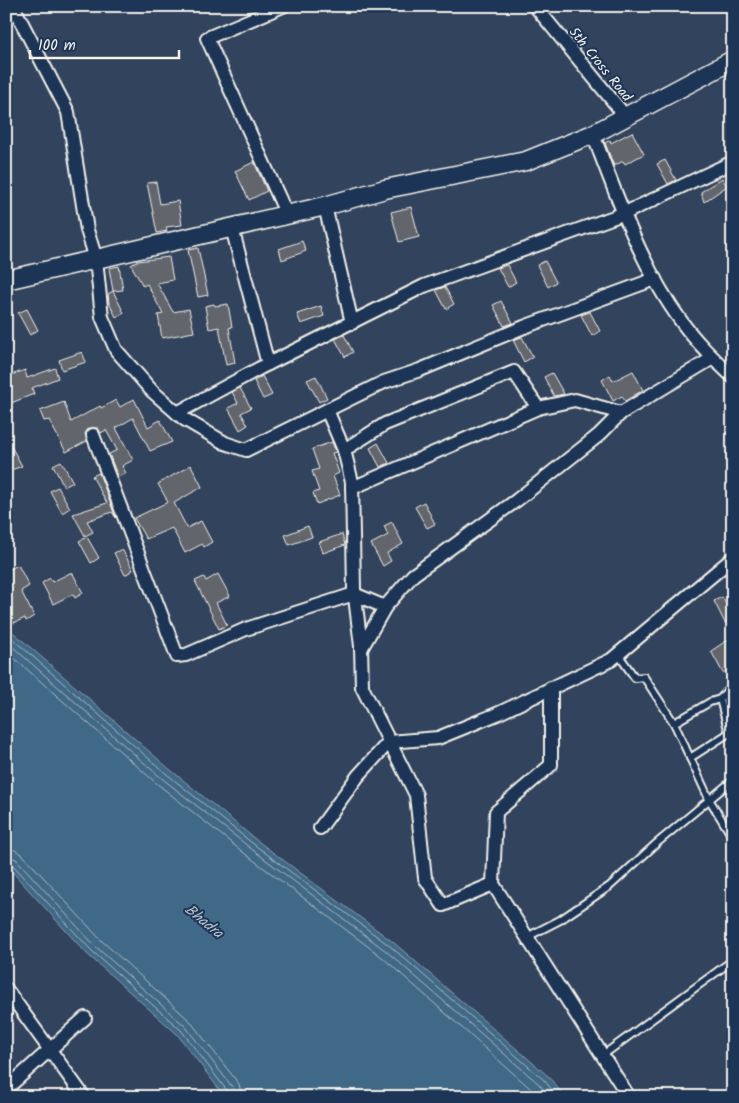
<svg xmlns="http://www.w3.org/2000/svg" width="739" height="1103" font-family="Kalam,sans-serif">
<rect width="100%" height="100%" fill="#32435d"/>
<filter id="ink" filterUnits="userSpaceOnUse"><feTurbulence type="fractalNoise" baseFrequency=".02" numOctaves="2"/><feDisplacementMap in="SourceGraphic" scale="10" xChannelSelector="R" yChannelSelector="G"/><feConvolveMatrix kernelMatrix="1 2 1 2 8 2 1 2 1" color-interpolation-filters="sRGB"/></filter>
<g filter="url(#ink)">
<!-- water -->
<path fill="#406887" stroke="#889fae" d="M6 626 167 767 255 839 393 942 548 1076 565 1097H225L177 1034 87 954 6 865Z"/>
<g fill="none" stroke-linecap="round" stroke-linejoin="round">
<!-- shore -->
<g stroke="#acbac1" stroke-width="1">
<path d="M6 633 163 771 252 843 390 946 544 1080 558 1097"/>
<path d="M6 641 159 776 249 847 386 951 539 1084 550 1097"/>
<path d="M6 651 155 782 244 853 382 957 540 1097"/>
<path d="M6 848 15 850 22 854 101 940 190 1021 239 1084 242 1097"/>
<path d="M6 856 16 859 95 946 185 1026 233 1088 235 1097"/>
<path d="M6 862 12 864 91 950 181 1030 228 1092 229 1097"/>
</g>
</g>
<!-- building -->
<g fill="#62656c" stroke="#f4f1e8">
<path d="M632 132 644 154 625 164 623 161 614 166 605 143 610 140 611 143Z"/>
<path d="M665 160 676 180 668 184 657 164Z"/>
<path d="M254 162 267 191 249 200 235 171Z"/>
<path d="M722 178 727 186 704 202 701 192Z"/>
<path d="M156 182 160 204 178 201 182 225 166 227 167 231 157 233 147 183Z"/>
<path d="M411 207 419 237 399 242 391 212Z"/>
<path d="M302 241 306 251 282 260 279 249Z"/>
<path d="M198 248 208 295 198 297 188 250Z"/>
<path d="M169 257 173 280 157 283 173 312 189 309 194 332 162 338 158 315 163 314 147 284 143 286 131 265 138 261Z"/>
<path d="M545 261 556 282 548 287 537 265Z"/>
<path d="M507 265 516 282 508 287 498 268Z"/>
<path d="M119 266 123 290 113 291 109 268Z"/>
<path d="M445 287 454 304 446 309 436 290Z"/>
<path d="M113 291 124 313 116 317 109 303 108 294Z"/>
<path d="M501 301 513 323 504 326 493 305Z"/>
<path d="M214 304 215 306 228 304 232 327 229 328 235 363 226 365 219 327 209 329 205 306Z"/>
<path d="M321 306 324 316 301 324 297 314Z"/>
<path d="M27 309 38 330 30 335 18 313Z"/>
<path d="M590 312 600 331 592 336 581 315Z"/>
<path d="M344 335 353 352 345 357 335 339Z"/>
<path d="M522 337 533 357 524 362 513 340Z"/>
<path d="M82 352 86 362 62 370 59 360Z"/>
<path d="M55 368 58 378 32 388 34 394 11 403 6 389V377L25 370 27 378Z"/>
<path d="M633 371 643 390 625 401 622 396 613 401 602 380 610 375 613 381Z"/>
<path d="M552 373 564 394 554 396 544 377Z"/>
<path d="M262 376 272 395 263 399 254 381Z"/>
<path d="M316 376 327 398 319 402 307 380Z"/>
<path d="M240 388 251 408 241 413 248 425 240 430 228 408 238 403 232 392Z"/>
<path d="M134 399 148 427 160 420 172 442 150 451 133 418 116 428 133 460 122 466 126 473 118 477 109 454 117 450 106 430 101 433 98 428H90L85 433 87 441 66 452 49 420 44 421 40 411 64 402 71 422 100 406 101 408 116 400 120 407Z"/>
<path d="M6 437 22 466 6 472Z"/>
<path d="M332 442 336 452 332 453 339 473 333 476 340 495 317 504 313 493 319 491 312 471 319 469 312 449Z"/>
<path d="M378 443 389 463 380 467 370 448Z"/>
<path d="M61 461 73 482 64 487 53 465Z"/>
<path d="M191 465 202 487 174 503 187 528 201 521 212 542 204 547 202 544 185 553 172 528 146 539 134 518 168 502 158 484Z"/>
<path d="M99 473 116 518 112 512 87 521 93 532 85 536 73 514 107 503 92 476Z"/>
<path d="M58 487 70 508 62 513 50 491Z"/>
<path d="M424 502 435 524 427 528 415 507Z"/>
<path d="M392 522 403 544 387 553 391 561 383 566 371 544 388 535 384 526Z"/>
<path d="M308 526 312 537 289 545 285 535Z"/>
<path d="M342 534 345 545 323 553 319 542Z"/>
<path d="M87 537 99 558 91 563 79 541Z"/>
<path d="M122 549 133 570 125 575 114 553Z"/>
<path d="M18 565 29 586 21 591 34 616 26 621 25 618 14 623 6 609V600L10 598 6 592V571Z"/>
<path d="M72 572 83 593 75 598 73 594 53 604 42 583 50 578 52 582Z"/>
<path d="M218 574 230 596 216 603 227 625 219 629 195 581 204 577 206 581Z"/>
<path d="M722 597 733 616 725 623 714 601Z"/>
<path d="M729 639 733 645V665L730 666 731 668 723 673 711 651Z"/>
</g>
<g fill="none" stroke-linecap="round" stroke-linejoin="round">
<!-- lane casing -->
<g stroke="#f4f1e8" stroke-width="10">
<g id="lane">
<path d="M618 654 635 678 644 677 674 723 709 799 733 838"/>
<path d="M674 723 710 702 720 699"/>
<path d="M690 758 729 733 720 699 733 684"/>
<path d="M527 937 560 920 610 886 657 843 733 780"/>
<path d="M603 1055 733 960"/>
</g>
</g>
<!-- street casing -->
<g stroke="#f4f1e8" stroke-width="16">
<g id="street">
<path d="M13 6 68 112 87 230 96 259 102 317 116 350 152 391 184 419 225 443 246 450 384 382 420 370 524 327 655 279"/>
<path d="M283 6 207 38 287 215"/>
<path d="M535 6 626 117"/>
<path d="M593 134C616 195 642 268 681 321 696 342 714 359 733 377"/>
<path d="M325 206 352 323"/>
<path d="M232 228 268 364"/>
<path d="M327 410 344 450 352 482 354 589 361 646 362 687 416 795 425 878 443 905 493 884"/>
<path d="M177 413 260 368 424 286 625 213 733 162"/>
<path d="M93 435 177 656 186 655 246 629 354 594 385 607"/>
<path d="M344 450 385 424 514 372 538 408 575 400 621 413"/>
<path d="M352 488 538 408"/>
<path d="M361 649 385 607 413 575 517 500 599 435 621 413 713 358"/>
<path d="M551 688V765L496 812 493 884 629 1097"/>
<path d="M320 828 358 776 389 742 438 738 497 714 611 660 733 558"/>
<path d="M6 989 84 1097"/>
<path d="M6 1089 85 1018"/>
</g>
</g>
<!-- secondary casing -->
<g stroke="#f4f1e8" stroke-width="21">
<path id="secondary" d="M6 280 325 206 385 189 526 161 593 134 733 60"/>
</g>
<!-- lane -->
<use href="#lane" stroke="#1d3557" stroke-width="6"/>
<!-- street -->
<use href="#street" stroke="#1d3557" stroke-width="12"/>
<!-- secondary -->
<use href="#secondary" stroke="#1d3557" stroke-width="18"/>
</g>
</g>
<g text-anchor="middle" stroke-width="4" stroke-linejoin="round" paint-order="stroke">
<!-- street labels -->
<g font-size="14" fill="#f4f1e8" stroke="#1d3557">
<text transform="translate(601 64) rotate(51)" y="5">5th Cross Road</text>
</g>
<!-- water labels -->
<g font-size="15" font-style="italic" fill="#b5c1c6" stroke="#1d3557">
<text transform="translate(204 921) rotate(39)" y="5">Bhadra</text>
</g>
</g>
<!-- margin -->
<rect width="739" height="1103" fill="none" stroke="#1d3557" stroke-width="25"/>
<rect x="12" y="12" width="714" height="1078" fill="none" stroke="#f4f1e8" stroke-width="2" filter="url(#ink)"/>
<!-- scale -->
<path d="M30 50v8h149v-8" fill="none" stroke="#f4f1e8" stroke-width="2.5"/>
<text x="38" y="50" font-size="15" fill="#f4f1e8" stroke="#1d3557" stroke-width="4" paint-order="stroke">100 m</text>
</svg>
